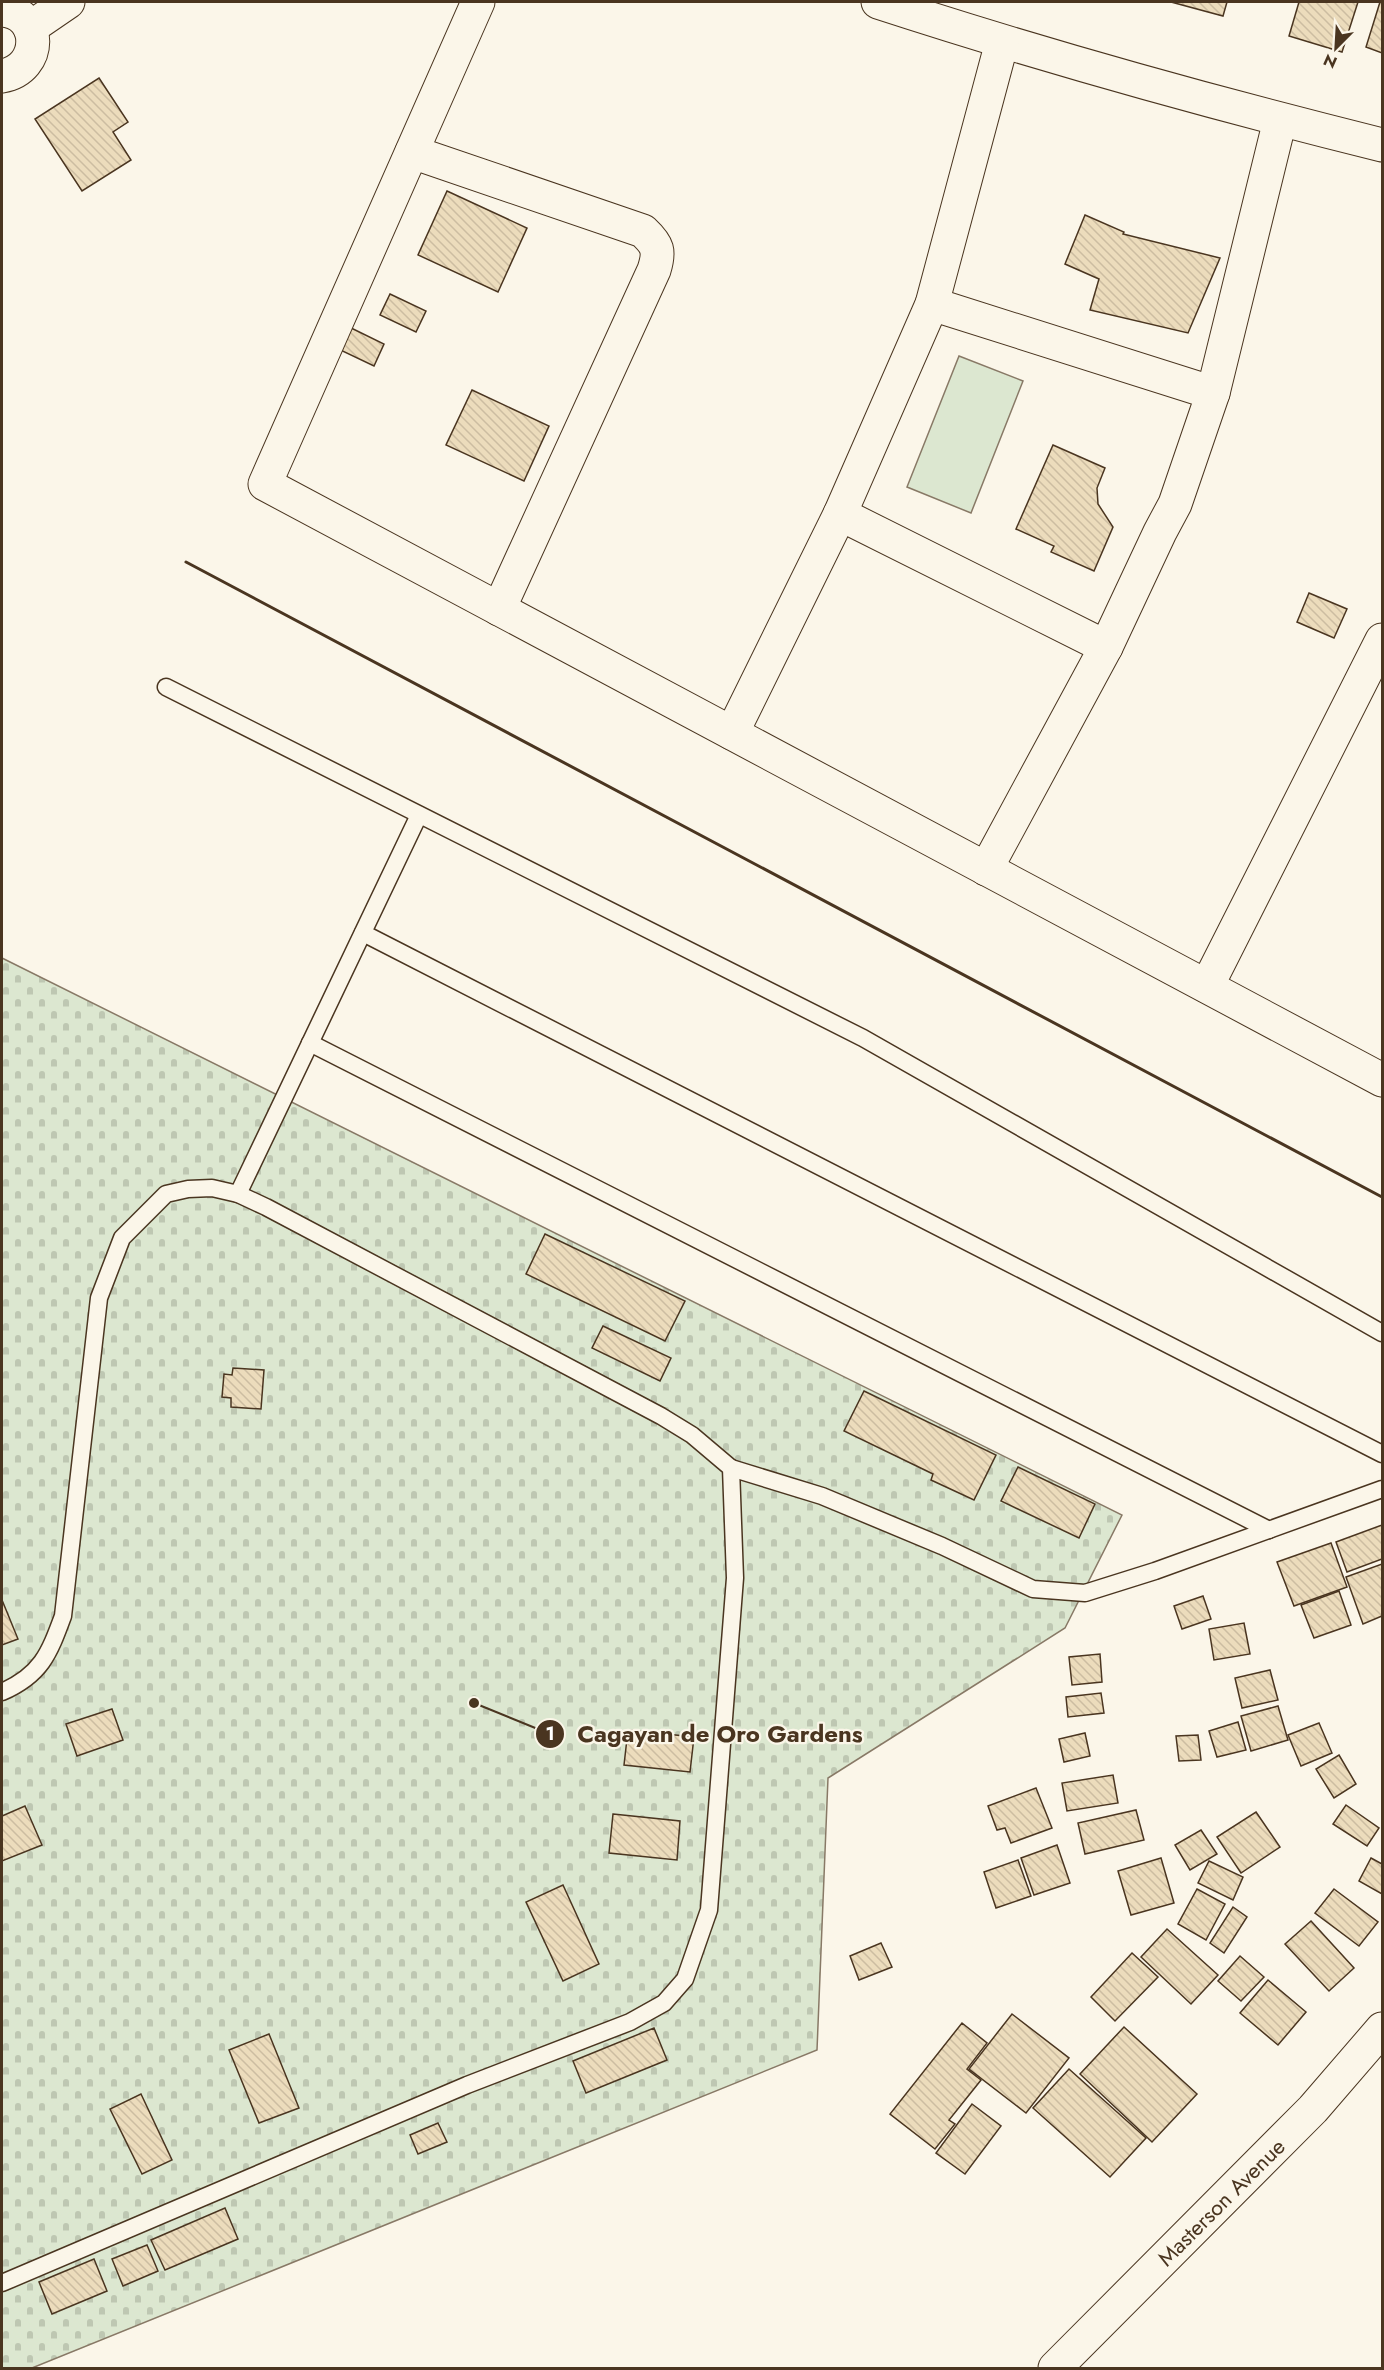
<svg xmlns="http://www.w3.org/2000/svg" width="1384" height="2370" font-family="Jost,sans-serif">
<defs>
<pattern id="cemetery-stones" width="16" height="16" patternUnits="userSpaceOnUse" patternTransform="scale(1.5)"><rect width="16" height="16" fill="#dce7d0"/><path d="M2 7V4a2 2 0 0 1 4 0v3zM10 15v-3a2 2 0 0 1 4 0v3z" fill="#bec7b2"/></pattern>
<pattern id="building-back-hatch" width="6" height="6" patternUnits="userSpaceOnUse" patternTransform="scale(1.5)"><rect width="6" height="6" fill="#ecdcbc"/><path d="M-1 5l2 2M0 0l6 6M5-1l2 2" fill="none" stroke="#ccbda1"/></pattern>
</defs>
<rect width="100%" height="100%" fill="#fbf6e9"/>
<!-- cemetery -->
<path fill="url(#cemetery-stones)" stroke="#887966" stroke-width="1.5" d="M2 958 1122 1515 1065 1628 828 1778 817 2050 32 2368H2Z"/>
<!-- pitch -->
<path fill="#dce7d0" stroke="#887966" stroke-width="1.5" d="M959 356 1023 381 971 513 907 487Z"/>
<!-- building -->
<g fill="url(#building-back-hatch)" stroke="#4a3520" stroke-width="1.5">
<path d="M1171 2H1227L1223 16Z"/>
<path d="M1299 2H1358L1342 52 1289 36Z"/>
<path d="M1380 2H1382V53L1366 47Z"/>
<path d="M99 78 128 122 113 132 131 160 82 191 35 119Z"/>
<path d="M447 191 527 228 498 292 418 255Z"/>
<path d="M1085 215 1124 232 1123 234 1220 258 1188 333 1090 310 1099 279 1065 264Z"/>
<path d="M390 294 426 311 416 332 380 315Z"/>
<path d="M345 325 384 344 374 366 334 347Z"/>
<path d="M472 390 549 426 524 481 446 445Z"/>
<path d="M1053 445 1105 468 1097 488 1098 504 1113 527 1094 571 1051 552 1054 546 1016 529Z"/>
<path d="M1309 593 1347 609 1334 638 1297 622Z"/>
<path d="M545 1234 685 1301 665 1341 526 1274Z"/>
<path d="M603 1326 671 1358 660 1381 592 1348Z"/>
<path d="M233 1368 264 1370 261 1409 231 1407V1398L222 1397 224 1374 232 1375Z"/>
<path d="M864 1391 996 1455 974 1500 931 1480 933 1474 844 1431Z"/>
<path d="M1018 1467 1095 1504 1079 1538 1001 1501Z"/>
<path d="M1382 1525V1559L1347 1572 1336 1542Z"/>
<path d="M1331 1543 1347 1587 1294 1606 1277 1562Z"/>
<path d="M1382 1564V1616L1363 1624 1346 1577Z"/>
<path d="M1339 1591 1351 1625 1314 1638 1301 1605Z"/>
<path d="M1203 1596 1211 1619 1182 1629 1174 1606Z"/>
<path d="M2 1600 18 1639 2 1645Z"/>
<path d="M1244 1623 1250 1654 1214 1660 1209 1629Z"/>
<path d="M1100 1654 1102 1682 1072 1685 1069 1657Z"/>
<path d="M1270 1670 1278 1700 1242 1708 1235 1678Z"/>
<path d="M1101 1693 1104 1713 1068 1717 1066 1697Z"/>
<path d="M1278 1706 1288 1740 1251 1751 1241 1716Z"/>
<path d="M112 1709 123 1740 77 1756 66 1724Z"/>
<path d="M1238 1722 1246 1750 1217 1757 1209 1731Z"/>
<path d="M1319 1723 1332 1753 1301 1766 1288 1735Z"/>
<path d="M628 1730 694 1737 690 1772 624 1765Z"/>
<path d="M1085 1733 1090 1756 1064 1762 1059 1739Z"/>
<path d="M1198 1735 1201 1760 1179 1761 1176 1736Z"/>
<path d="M1339 1755 1356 1784 1334 1798 1316 1769Z"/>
<path d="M1113 1775 1118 1803 1067 1811 1062 1783Z"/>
<path d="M1036 1788 1052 1828 1011 1843 1005 1828 997 1830 988 1806Z"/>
<path d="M1346 1805 1379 1828 1367 1846 1333 1824Z"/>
<path d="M25 1806 42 1845 2 1861V1816Z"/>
<path d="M1136 1810 1144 1840 1085 1854 1078 1823Z"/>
<path d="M1256 1812 1280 1847 1241 1873 1217 1837Z"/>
<path d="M613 1814 680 1821 677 1860 609 1853Z"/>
<path d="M1201 1830 1217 1854 1190 1870 1175 1845Z"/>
<path d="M1057 1845 1070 1883 1034 1895 1021 1858Z"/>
<path d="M1161 1858 1174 1903 1131 1915 1118 1871Z"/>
<path d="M1371 1858 1382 1864V1894L1359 1881Z"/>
<path d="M1018 1860 1031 1896 996 1908 984 1872Z"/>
<path d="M1209 1861 1243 1877 1233 1900 1198 1883Z"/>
<path d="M563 1885 599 1964 563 1981 526 1902Z"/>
<path d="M1197 1889 1225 1904 1206 1940 1178 1924Z"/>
<path d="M1334 1889 1378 1922 1359 1946 1315 1913Z"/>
<path d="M1233 1907 1247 1917 1224 1953 1210 1943Z"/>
<path d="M1311 1921 1354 1968 1329 1991 1285 1944Z"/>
<path d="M1167 1929 1218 1975 1191 2004 1141 1957Z"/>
<path d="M881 1943 892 1967 859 1980 850 1956Z"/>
<path d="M1132 1953 1158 1977 1115 2021 1091 1997Z"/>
<path d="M1240 1956 1264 1977 1241 2001 1218 1981Z"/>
<path d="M1268 1980 1306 2012 1278 2045 1240 2013Z"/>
<path d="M1012 2014 1069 2058 1026 2113 969 2069Z"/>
<path d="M962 2023 987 2043 967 2069 981 2080 949 2120 955 2124 935 2149 890 2114Z"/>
<path d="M1124 2027 1197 2094 1152 2142 1080 2074Z"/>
<path d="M654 2028 667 2060 586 2093 573 2061Z"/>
<path d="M269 2034 299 2108 259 2123 229 2050Z"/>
<path d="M1069 2069 1146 2138 1110 2177 1033 2108Z"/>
<path d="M141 2094 172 2160 142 2174 110 2109Z"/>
<path d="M972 2104 1001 2126 965 2174 936 2153Z"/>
<path d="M438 2123 447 2142 418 2154 410 2135Z"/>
<path d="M225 2208 238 2239 165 2270 151 2240Z"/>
<path d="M147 2245 158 2271 123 2286 112 2259Z"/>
<path d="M94 2259 107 2291 52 2314 39 2282Z"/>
</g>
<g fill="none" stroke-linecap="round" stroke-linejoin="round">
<!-- lane casing -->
<g stroke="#4a3520" stroke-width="19">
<g id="lane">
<path d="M166 687 863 1038 1382 1333"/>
<path d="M363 933 1382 1454"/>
<path d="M310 1043 1269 1530"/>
<path d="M238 1194 419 815"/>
<path d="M731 1468 822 1496 942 1546 1033 1589 1085 1593 1155 1571 1382 1489"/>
<path d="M2 1692C41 1675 49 1654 63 1616L99 1298 122 1238 166 1194 188 1189 212 1188 238 1194 266 1207 661 1416 692 1435 731 1468 735 1578 709 1910 685 1979 664 2003 630 2022 467 2085 2 2283"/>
</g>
</g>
<!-- street casing -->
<g stroke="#4a3520" stroke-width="35">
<g id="street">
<path d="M478 2 265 484 1382 1080"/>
<path d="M878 2C1044 56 1213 103 1382 145"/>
<path d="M2 10C43 13 43 69 2 76"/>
<path d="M30 28 68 2"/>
<path d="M412 152 643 231C658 245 660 251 654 270L499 609"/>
<path d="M932 304 1213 393"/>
<path d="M840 514 1106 647"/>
<path d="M732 733 840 514 932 304 1002 42"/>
<path d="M986 869 1106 647 1160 532 1175 504 1213 393 1280 120"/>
<path d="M1207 986 1382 640"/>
</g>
</g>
<!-- primary casing -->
<g stroke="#4a3520" stroke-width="35">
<path id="primary" d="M1055 2368 1313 2109 1382 2029"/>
</g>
<!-- lane -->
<use href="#lane" stroke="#fbf6e9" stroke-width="16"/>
<!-- street -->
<use href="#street" stroke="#fbf6e9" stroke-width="33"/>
<!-- primary -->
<use href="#primary" stroke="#fbf6e9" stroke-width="33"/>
<!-- wall -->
<path stroke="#4a3520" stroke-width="3" d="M186 562 1382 1197"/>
</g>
<g text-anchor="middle" stroke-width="4.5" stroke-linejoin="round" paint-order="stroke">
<!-- street labels -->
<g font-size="22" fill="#4a3520" stroke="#fbf6e9">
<text transform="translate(1221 2202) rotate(-45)" y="8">Masterson Avenue</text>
</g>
</g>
<!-- callouts -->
<path fill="none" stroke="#4a3520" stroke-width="2" d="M474 1703L550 1734"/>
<g fill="#4a3520" stroke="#fbf6e9" stroke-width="2">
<circle cx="474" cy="1703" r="6"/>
<circle cx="550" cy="1734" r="15"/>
</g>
<g font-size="18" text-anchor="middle" font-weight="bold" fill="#fff">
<text x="550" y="1740">1</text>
</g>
<g font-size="24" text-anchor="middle" font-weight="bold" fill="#4a3520" stroke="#fbf6e9" stroke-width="4.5" stroke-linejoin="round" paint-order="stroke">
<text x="720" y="1742">Cagayan de Oro Gardens</text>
</g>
<!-- border -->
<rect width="1384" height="2370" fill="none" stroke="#4a3520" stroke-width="6"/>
<!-- north arrow -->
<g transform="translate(1336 48) rotate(204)" stroke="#fbf6e9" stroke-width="4.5" paint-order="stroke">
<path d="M0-4.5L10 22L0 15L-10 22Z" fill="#4a3520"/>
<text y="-9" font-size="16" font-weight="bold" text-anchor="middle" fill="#4a3520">N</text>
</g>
</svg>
